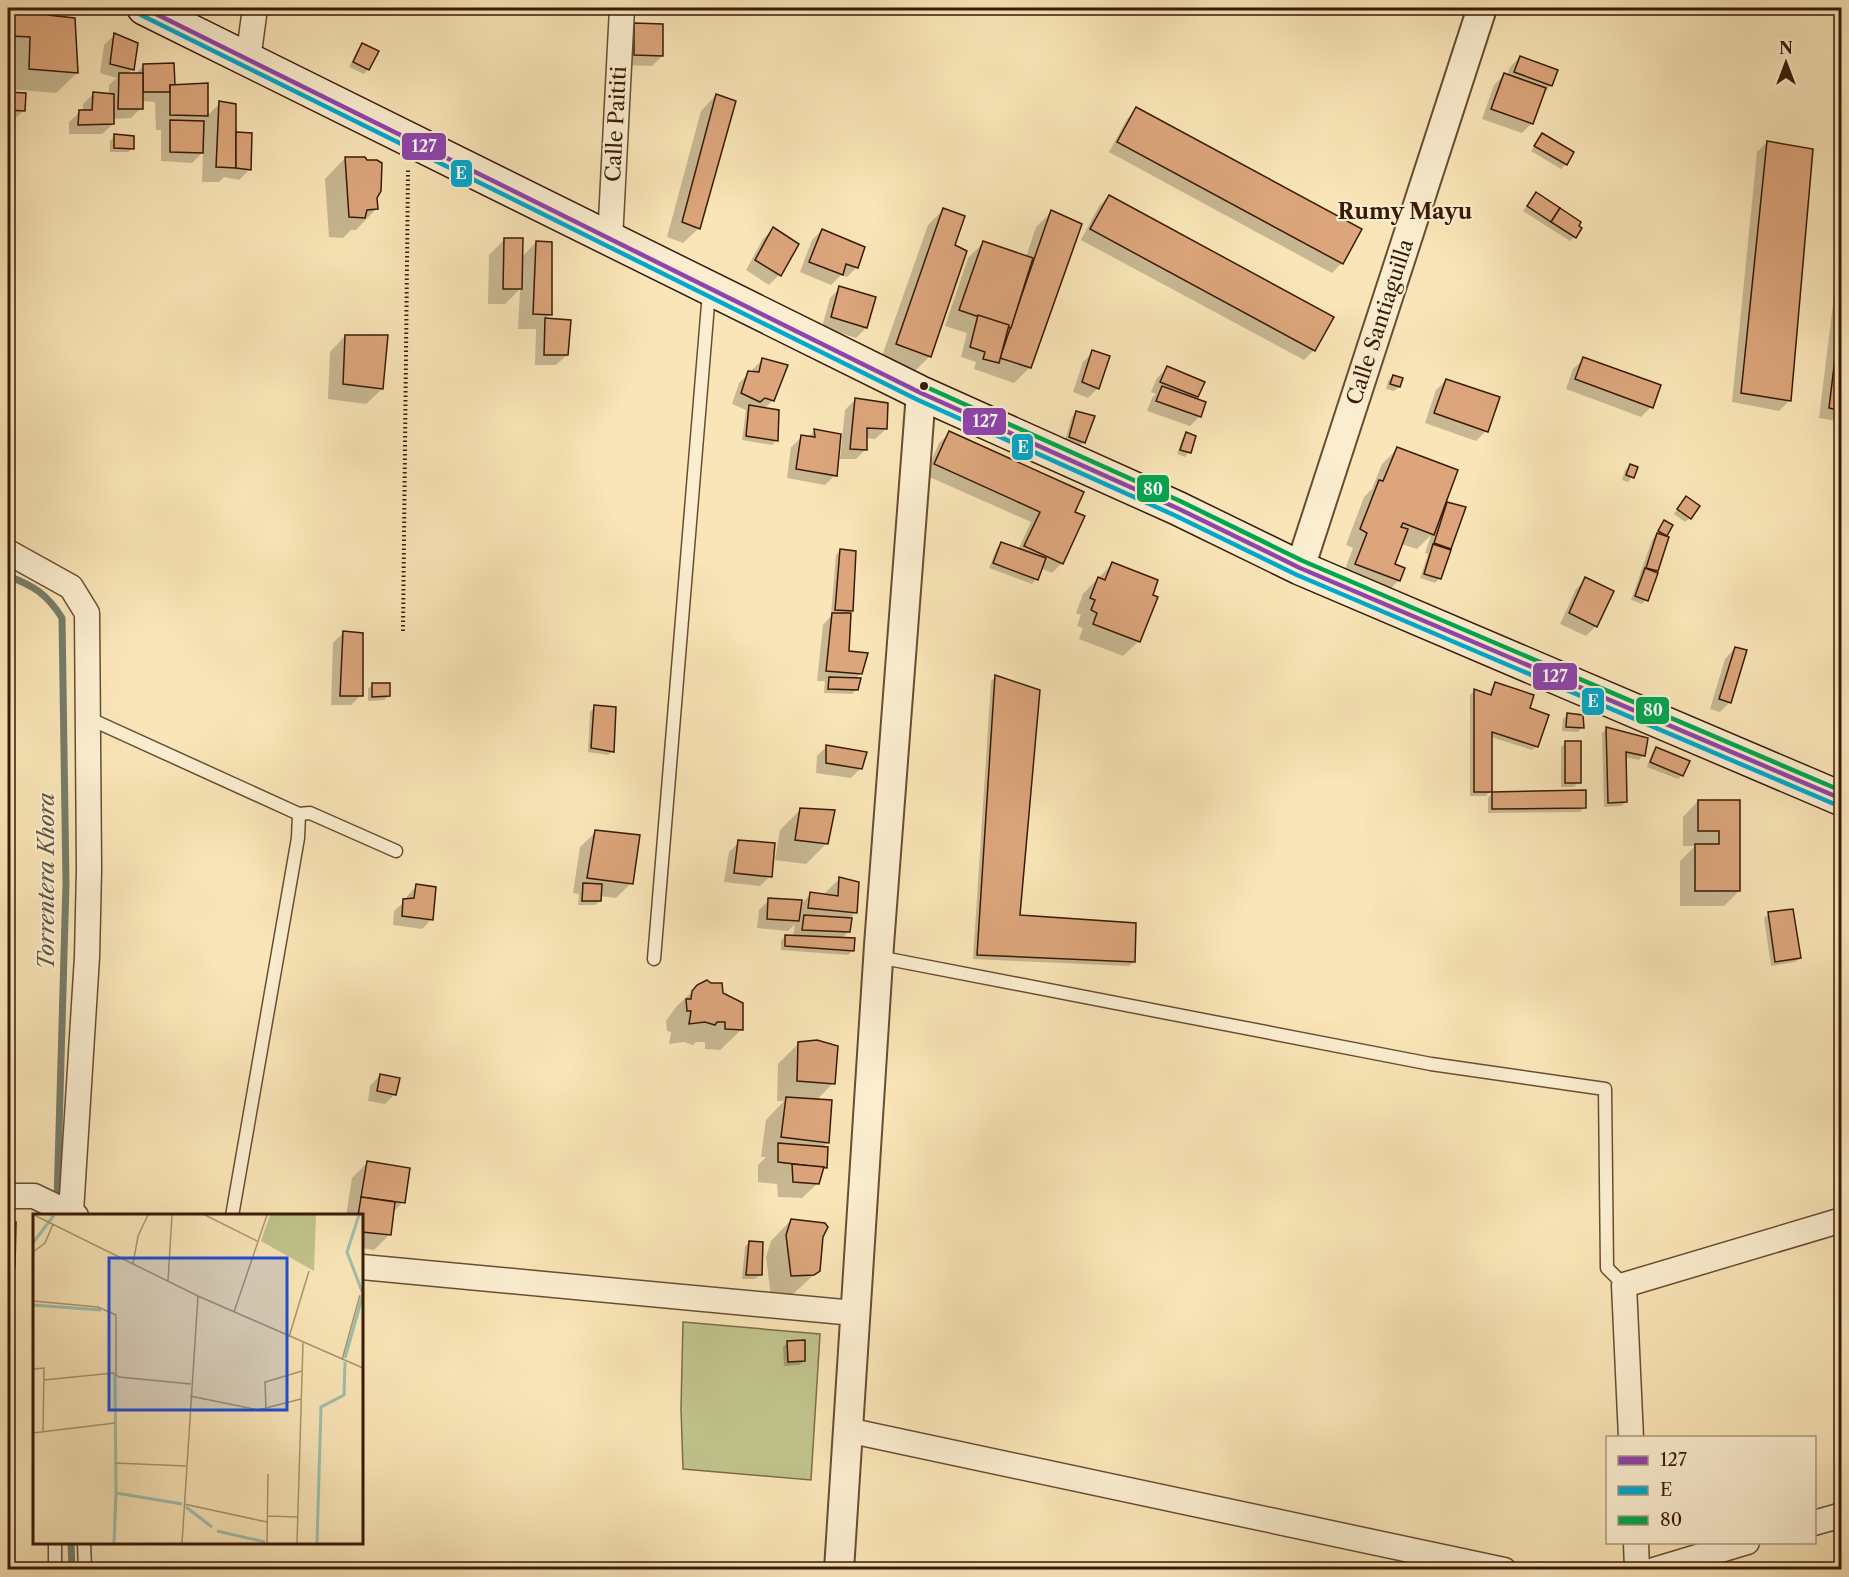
<svg xmlns="http://www.w3.org/2000/svg" width="1849" height="1577" font-family="'Libre Caslon Text',serif">
<rect width="100%" height="100%" fill="#f9e5b7"/>
<filter id="stains"><feTurbulence type="fractalNoise" baseFrequency=".00333" numOctaves="4"/><feColorMatrix values="0 0 0 0 .2 0 0 0 0 .09 0 0 0 0 .02 0 0 0 .5 -.17"/></filter>
<radialGradient id="worn" r=".72"><stop offset=".6" stop-color="#630" stop-opacity="0"/><stop offset="1" stop-color="#630" stop-opacity=".3"/></radialGradient>
<!-- green -->
<path fill="#c1c38c" stroke="#7d6e48" stroke-width="1.5" d="M683 1322 820 1334 811 1480 683 1469 681 1409Z"/>
<!-- shadow -->
<g fill="#0003">
<path d="M12 8H46V16L77 73 56 93 9 89 8 12Z"/>
<path d="M634 24 662 56 652 66 624 65V34Z"/>
<path d="M114 35 132 69 127 75H135L144 65 173 86 207 116 220 103 249 170 239 180 224 177 219 182H202L203 152 192 163 161 161V130H156L155 102 142 101 141 108 131 118 113 119V124L102 134H69V122L80 112 83 111V104L93 94 109 95V85L117 78 100 73 104 45Z"/>
<path d="M363 44 368 69 364 74 349 67 358 49Z"/>
<path d="M1520 57 1551 85 1543 94 1532 123 1522 133 1482 119 1494 85 1504 75 1507 76 1510 67Z"/>
<path d="M8 93 25 94 24 110 14 120H8Z"/>
<path d="M716 95 699 228 683 243 667 237 701 111Z"/>
<path d="M1137 109 1342 263 1332 273 1109 152 1127 119Z"/>
<path d="M1542 135 1566 164 1561 169 1531 151Z"/>
<path d="M114 136 133 148 128 152H110V141Z"/>
<path d="M1767 142 1812 150 1789 401 1779 411 1732 402 1757 152Z"/>
<path d="M345 158 376 197V209L356 230H351L343 238 329 237 325 179Z"/>
<path d="M1536 194 1575 237 1570 241 1523 211Z"/>
<path d="M1109 196 1314 350 1304 360 1081 240 1099 206Z"/>
<path d="M943 210 953 246 930 356 915 371 881 359 928 225Z"/>
<path d="M1051 212 1030 367 1014 383 974 369 976 362 961 357 967 333 945 326 968 258 983 243 1026 257 1036 227Z"/>
<path d="M773 229 797 244 779 275 769 285 746 270 763 239Z"/>
<path d="M822 230 857 267 847 277 841 275 831 285 800 272 812 240Z"/>
<path d="M1842 231V422L1819 418Z"/>
<path d="M504 240 521 258 536 242 550 314 545 319 569 321 567 355 556 365H535L536 329H518L520 289 505 304H488L489 255Z"/>
<path d="M840 288 866 328 856 338 822 327 830 298Z"/>
<path d="M345 336 382 389 366 404 328 399 330 352Z"/>
<path d="M1093 352 1098 388 1088 398 1073 392 1083 362Z"/>
<path d="M1584 359 1651 407 1641 417 1566 389 1573 369Z"/>
<path d="M762 360 773 400 764 409 777 440 772 445 742 440 746 410 732 404 739 383 749 373H751L752 370Z"/>
<path d="M1167 368 1197 396 1194 399 1200 416 1190 426 1147 411 1152 398 1156 394 1151 392 1157 378Z"/>
<path d="M1393 376 1399 387 1394 391 1386 389 1388 381Z"/>
<path d="M1446 380 1486 431 1476 441 1425 423 1436 390Z"/>
<path d="M855 400 886 429 875 439 865 438 866 449 856 459H840L845 410Z"/>
<path d="M1076 412 1084 442 1079 446 1065 441 1072 417Z"/>
<path d="M815 431 835 475 825 485 787 478 791 447 802 437H808Z"/>
<path d="M950 433 1073 513 1062 563 1052 573 1040 568 1036 579 1032 584 989 568 997 548 1001 544 1018 550 1031 522 925 475 939 443Z"/>
<path d="M1187 434 1189 452 1185 457 1177 454 1182 439Z"/>
<path d="M1397 449 1442 510 1448 503 1450 548 1440 578 1435 583 1420 578 1428 554 1425 553 1431 535 1417 549 1401 544 1394 565 1399 580 1384 595 1341 580 1353 548 1346 545 1364 497 1372 489 1382 464Z"/>
<path d="M1630 466 1632 477 1628 482 1622 480 1625 470Z"/>
<path d="M1682 503 1690 518 1685 522 1674 514Z"/>
<path d="M1664 522 1666 535 1664 537 1657 571 1654 573 1646 600 1642 604 1631 600 1652 540Z"/>
<path d="M840 550 852 610 847 614 848 652 861 673 855 679 857 689 852 694 824 693 825 681H817L823 625 832 615 831 614 836 555Z"/>
<path d="M1112 564 1139 641 1123 656 1079 639 1083 628 1077 626 1081 615 1076 613 1083 594Z"/>
<path d="M1586 579 1596 626 1586 636 1560 624 1576 589Z"/>
<path d="M343 633 361 695 351 705H331L333 643Z"/>
<path d="M1735 648 1730 702 1720 712 1710 709 1725 659Z"/>
<path d="M995 677 1019 916 1134 962 1129 966 973 959 991 681Z"/>
<path d="M373 684 389 696 384 700 368 701V689Z"/>
<path d="M1496 684 1528 709 1537 746 1532 750 1491 737 1490 791 1486 796H1470V695L1474 691 1489 696 1491 688Z"/>
<path d="M594 707 613 751 608 755 588 752 590 712Z"/>
<path d="M1567 715 1582 727 1578 732 1562 731 1563 719Z"/>
<path d="M1607 728 1643 755 1639 760 1625 757 1626 802 1621 806 1604 807 1602 733Z"/>
<path d="M1566 743 1579 782 1574 787H1561V747Z"/>
<path d="M827 746 861 768 851 778 816 773 817 756Z"/>
<path d="M1657 749 1682 775 1678 779 1647 767 1652 753Z"/>
<path d="M1492 793 1585 807 1580 812 1488 813V798Z"/>
<path d="M1698 801H1739V891L1724 906H1680V861L1695 846H1683V817Z"/>
<path d="M801 809 827 843 806 864 775 860 780 830Z"/>
<path d="M596 832 631 883 616 898 600 896V901L595 905H578L579 894 573 893 580 847Z"/>
<path d="M739 842 770 876 760 886 724 882 729 852Z"/>
<path d="M839 879 855 913 850 918 849 931 841 939 853 950 848 955 781 950V941L785 936 793 937 795 924 788 931 757 928 759 910 769 900 801 904 811 894H824Z"/>
<path d="M417 886 432 919 422 929 393 925 394 911 406 900 407 896Z"/>
<path d="M1769 913 1800 958 1795 962 1771 966 1764 918Z"/>
<path d="M698 986 721 994 741 1030 720 1050 705 1049V1042H696L693 1045 684 1042 669 1044 671 1032 667 1031 666 1021 676 1007Z"/>
<path d="M799 1043 833 1083 816 1101 828 1142 822 1148 826 1167 821 1172 818 1183 802 1198 778 1197 777 1184 758 1182V1165L766 1157H761L766 1120 784 1101H777L778 1064Z"/>
<path d="M380 1075 395 1094 385 1104 368 1101 370 1086Z"/>
<path d="M367 1163 403 1202 392 1213 389 1235 374 1250 362 1248V1216H346L352 1178Z"/>
<path d="M791 1220 822 1237 819 1270 792 1295 771 1296 766 1257 771 1241Z"/>
<path d="M8 1224H14L13 1267 8 1272Z"/>
<path d="M749 1242 760 1275 755 1279H742L745 1247Z"/>
<path d="M788 1342 804 1361 799 1365 784 1366 783 1347Z"/>
</g>
<g fill="none" stroke-linecap="round" stroke-linejoin="round">
<!-- stream -->
<g stroke="#767d6a" stroke-width="7">
<path d="M8 576C34 586 47 594 62 618L66 884 57 1201"/>
<path d="M71 1542 72 1570"/>
</g>
</g>
<!-- building -->
<g fill="#dca57b" stroke="#391a05" stroke-width="1.5">
<path d="M12 8H48V15L75 18 78 73 29 69 30 37 11 36Z"/>
<path d="M634 23 663 24V56L634 55Z"/>
<path d="M114 33 138 43 134 70 110 64Z"/>
<path d="M362 43 379 51 369 70 353 62Z"/>
<path d="M1520 56 1558 70 1552 86 1514 72Z"/>
<path d="M174 63 175 85H170V92H143V64Z"/>
<path d="M119 73H143V109H118Z"/>
<path d="M1504 73 1546 88 1533 124 1491 109Z"/>
<path d="M208 83V116L170 115V85Z"/>
<path d="M8 92 26 93 25 111 8 110Z"/>
<path d="M93 92 114 94V124L78 125 79 110H92Z"/>
<path d="M716 94 736 101 700 229 682 222Z"/>
<path d="M219 101 236 104V168L216 167Z"/>
<path d="M1136 107 1362 229 1343 264 1117 142Z"/>
<path d="M170 120 204 121 203 153 170 152Z"/>
<path d="M236 132 252 133 251 170 236 168Z"/>
<path d="M1542 133 1574 152 1567 165 1534 146Z"/>
<path d="M114 134 134 136V149L114 148Z"/>
<path d="M1767 141 1813 149 1791 401 1741 393Z"/>
<path d="M345 157H365L367 160H377L382 163 381 191 377 198 378 209 367 210 365 218 349 217Z"/>
<path d="M1536 192 1560 208 1551 222 1527 206Z"/>
<path d="M1109 195 1334 317 1315 351 1090 229Z"/>
<path d="M943 208 965 216 955 245 967 251 931 357 896 344Z"/>
<path d="M1560 208 1581 222 1579 226 1582 228 1576 238 1551 222Z"/>
<path d="M1051 210 1082 224 1031 368 1000 358Z"/>
<path d="M773 227 799 244 781 276 755 260Z"/>
<path d="M822 229 865 247 858 268 846 264 843 275 809 262Z"/>
<path d="M504 238H523L522 289H503Z"/>
<path d="M536 241 552 242V315L533 314Z"/>
<path d="M983 241 1033 258 1011 328 959 310Z"/>
<path d="M839 286 876 297 867 328 831 317Z"/>
<path d="M1842 300V411L1829 408Z"/>
<path d="M978 315 1009 325 999 363 983 359 985 352 970 347Z"/>
<path d="M545 318 571 320 568 355H544Z"/>
<path d="M345 335H388L383 389 343 384Z"/>
<path d="M1092 350 1110 356 1099 389 1082 382Z"/>
<path d="M1583 357 1661 385 1653 408 1575 379Z"/>
<path d="M762 358 788 365 774 401 765 398 760 402 741 393 748 371 759 372Z"/>
<path d="M1167 366 1205 382 1198 397 1160 382Z"/>
<path d="M1393 375 1403 378 1400 387 1390 384Z"/>
<path d="M1446 379 1500 397 1488 432 1434 413Z"/>
<path d="M1162 386 1206 402 1201 417 1156 401Z"/>
<path d="M855 398 888 403 887 429 867 428V450L850 449Z"/>
<path d="M749 405 779 410 778 441 746 436Z"/>
<path d="M1076 411 1095 416 1085 443 1069 437Z"/>
<path d="M814 429 841 434 837 476 796 469 801 435 815 437Z"/>
<path d="M949 431 1084 492 1075 512 1085 516 1063 564 1024 546 1040 512 934 464Z"/>
<path d="M1186 432 1196 436 1191 453 1180 450Z"/>
<path d="M1397 447 1458 470 1434 535 1403 523 1401 527 1408 529 1395 564 1405 568 1400 581 1355 564 1367 533 1360 529 1379 480 1383 481Z"/>
<path d="M1630 464 1638 467 1634 478 1626 475Z"/>
<path d="M1686 496 1700 506 1691 519 1677 509Z"/>
<path d="M1447 502 1466 507 1451 549 1434 543Z"/>
<path d="M1664 520 1673 525 1667 536 1658 531Z"/>
<path d="M1657 533 1669 537 1658 571 1646 568Z"/>
<path d="M1001 542 1046 558 1038 580 993 563Z"/>
<path d="M1433 544 1451 550 1441 579 1424 574Z"/>
<path d="M840 549 856 551 853 611 835 610Z"/>
<path d="M1112 562 1158 580 1153 595 1158 597 1140 642 1093 624 1097 613 1091 610 1095 600 1090 598 1098 577 1105 580Z"/>
<path d="M1645 568 1658 573 1648 601 1635 596Z"/>
<path d="M1585 577 1614 591 1597 627 1569 613Z"/>
<path d="M832 613H851L849 651 868 653 862 674 826 671Z"/>
<path d="M343 631 363 633V696H340Z"/>
<path d="M1735 647 1747 650 1731 703 1719 699Z"/>
<path d="M995 675 1040 690 1020 915 1136 923 1135 962 977 955Z"/>
<path d="M829 677 861 678 858 690 828 689Z"/>
<path d="M1495 682 1534 695 1530 708 1549 715 1538 747 1492 732V792H1474V689L1491 695Z"/>
<path d="M372 683H390V696L372 697Z"/>
<path d="M594 705 616 707 614 752 591 748Z"/>
<path d="M1567 713 1583 715 1584 728 1566 727Z"/>
<path d="M1606 727 1648 738 1645 756 1626 752 1627 802 1608 803Z"/>
<rect x="1565" y="741" width="16" height="42"/>
<path d="M826 745 867 752 862 769 826 763Z"/>
<path d="M1656 747 1690 761 1683 776 1650 762Z"/>
<path d="M1586 790V808L1492 809V792Z"/>
<path d="M1698 800H1740V891H1695V844H1719V831H1698Z"/>
<path d="M800 808 835 810 828 844 795 840Z"/>
<path d="M595 830 640 835 633 884 587 878Z"/>
<path d="M738 840 775 843 772 877 734 873Z"/>
<path d="M839 877 859 882 857 913 808 908 810 892 838 896Z"/>
<path d="M583 883 602 884 601 901H582Z"/>
<path d="M416 884 436 887 433 920 402 916 403 899 414 898Z"/>
<path d="M768 898 802 900 799 921 767 919Z"/>
<path d="M1793 909 1801 958 1775 962 1768 912Z"/>
<path d="M804 915 852 918 850 932 802 930Z"/>
<path d="M785 935 855 938 854 951 785 946Z"/>
<path d="M707 980 711 983H722L723 993 743 1003V1030L725 1029V1022H717L715 1025 705 1022 689 1024 691 1011H687L686 999H691L692 991 697 985Z"/>
<path d="M817 1040 838 1046 835 1084 797 1081 798 1042Z"/>
<path d="M380 1074 400 1078 396 1095 377 1091Z"/>
<path d="M786 1097 832 1100 829 1143 781 1137Z"/>
<path d="M778 1143 828 1147 827 1168 778 1162Z"/>
<path d="M367 1161 410 1168 405 1203 361 1197Z"/>
<path d="M792 1164 824 1167 819 1184 793 1182Z"/>
<path d="M361 1197 395 1202 391 1235 362 1232V1216H358Z"/>
<path d="M791 1219 825 1223 828 1227 823 1237 820 1271 814 1275 791 1276 786 1235Z"/>
<path d="M8 1222H16L15 1268H8Z"/>
<path d="M749 1241 763 1242 762 1275H746Z"/>
<path d="M805 1340V1361L788 1362 787 1341Z"/>
</g>
<g fill="none" stroke-linecap="round" stroke-linejoin="round">
<!-- service casing -->
<g stroke="#694d32" stroke-width="15">
<g id="service">
<path d="M88 718 299 814 298 838 232 1216"/>
<path d="M299 814 310 813 396 851"/>
<path d="M878 957 1431 1064 1605 1089 1607 1268 1624 1285"/>
<path d="M654 959 709 292"/>
<path d="M55 1542V1570"/>
<path d="M84 1542 85 1570"/>
</g>
</g>
<!-- minor casing -->
<g stroke="#694d32" stroke-width="27">
<g id="minor">
<path d="M248 60 255 8"/>
<path d="M610 240 622 8"/>
<path d="M8 552 71 587 87 613 89 869 87 957 71 1212"/>
<path d="M8 1196H34L76 1216"/>
<path d="M362 1267 854 1313"/>
<path d="M847 1430 1504 1570"/>
<path d="M1631 1438 1624 1285 1842 1220"/>
<path d="M1814 1523 1842 1515"/>
<path d="M1636 1542 1637 1570"/>
<path d="M1654 1570 1747 1542"/>
</g>
</g>
<!-- tertiary casing -->
<g stroke="#694d32" stroke-width="32">
<g id="tertiary">
<path d="M1300 568 1482 8"/>
<path d="M839 1570 879 945 921 393"/>
</g>
</g>
<!-- secondary casing -->
<g stroke="#391a05" stroke-width="36">
<path id="secondary" d="M144 8 921 393 1177 508 1300 568 1842 799"/>
</g>
<!-- path -->
<path stroke="#391a05" stroke-width="4" stroke-dasharray="1.5 3" stroke-linecap="butt" d="M403 631 408 170"/>
<!-- service -->
<use href="#service" stroke="#fbeed0" stroke-width="12"/>
<!-- minor -->
<use href="#minor" stroke="#fbeed0" stroke-width="24"/>
<!-- tertiary -->
<use href="#tertiary" stroke="#fbeed0" stroke-width="28"/>
<!-- secondary -->
<use href="#secondary" stroke="#fbeed0" stroke-width="33"/>
<!-- bus-1 casing -->
<g stroke="#fbeed0" stroke-width="9">
<path id="bus-1" d="M144 8 921 393 1177 508 1300 568 1842 799"/>
</g>
<!-- bus-2 casing -->
<g stroke="#fbeed0" stroke-width="9">
<path id="bus-2" d="M141 15 918 400 1174 515 1297 575 1839 806"/>
</g>
<!-- bus-3 casing -->
<g stroke="#fbeed0" stroke-width="9">
<path id="bus-3" d="M924 386 1180 501 1303 561 1842 791"/>
</g>
<!-- bus-1 -->
<use href="#bus-1" stroke="#8e44ad" stroke-width="4.5"/>
<!-- bus-2 -->
<use href="#bus-2" stroke="#00a9ce" stroke-width="4.5"/>
<!-- bus-3 -->
<use href="#bus-3" stroke="#00a651" stroke-width="4.5"/>
</g>
<!-- markers -->
<circle fill="#391a05" stroke="#fbeed0" stroke-width="2" cx="924" cy="386" r="5"/>
<g text-anchor="middle" stroke-width="4.5" stroke-linejoin="round" paint-order="stroke">
<!-- street labels -->
<g font-size="21" fill="#391a05" stroke="#fbeed0">
<text transform="translate(616 124) rotate(-87)" y="7">Calle Paititi</text>
<text transform="translate(1380 322) rotate(-72)" y="7">Calle Santiaguilla</text>
</g>
<!-- neighbourhood labels -->
<g font-size="22" font-weight="bold" fill="#391a05" stroke="#fbeed0">
<text x="1405" y="219">Rumy Mayu</text>
</g>
<!-- water labels -->
<g font-size="22" font-style="italic" fill="#5c5440" stroke="#fbeed0">
<text transform="translate(46 881) rotate(-90)" y="8">Torrentera Khora</text>
</g>
</g>
<!-- overview -->
<g transform="translate(33 1214)">
<rect width="330" height="330" fill="#f9e5b7"/>
<path d="M237 1H283L281 57 228 27Z" fill="#c1c38c"/>
<path fill="none" stroke="#9ebfad" stroke-width="3" d="M0 29 21 1M0 91 68 96M312 144 330 80 314 38 326 1M82 161 83 279 149 290M153 293 179 313M184 317 232 328M81 329 83 279M284 329 288 193 311 181 312 148"/>
<path fill="none" stroke="#ac9470" stroke-width="1.5" d="M1 1 165 82 330 154M172 1 224 27M0 38 12 29 20 10M100 50 105 22 115 1M135 67 139 1M0 87 65 93 83 101V161M201 98 234 1M256 123 276 57M309 146 327 81M0 155 11 154 10 218M11 166 80 159 86 163 158 170M157 182 225 196 268 185M233 195 232 168 269 157M0 219 82 209M82 249 153 252M151 290 234 308M234 302 265 303M149 329 165 82M234 329 235 260M264 329 270 129"/>
<path fill="#1d4ed8" fill-opacity="0.15" stroke="#1d4ed8" stroke-width="3" d="M76 44H254V196H76Z"/>
<rect width="330" height="330" fill="none" stroke="#391a05" stroke-width="3"/>
</g>
<g stroke="#fbeed0" stroke-width="2">
<rect x="401" y="132" width="46" height="29" rx="6" fill="#8e44ad"/>
<rect x="450" y="159" width="23" height="29" rx="6" fill="#00a9ce"/>
<rect x="962" y="407" width="45" height="29" rx="6" fill="#8e44ad"/>
<rect x="1011" y="433" width="23" height="28" rx="6" fill="#00a9ce"/>
<rect x="1136" y="474" width="34" height="29" rx="6" fill="#00a651"/>
<rect x="1532" y="662" width="46" height="29" rx="6" fill="#8e44ad"/>
<rect x="1581" y="687" width="24" height="29" rx="6" fill="#00a9ce"/>
<rect x="1635" y="696" width="35" height="29" rx="6" fill="#00a651"/>
</g>
<g font-size="16" text-anchor="middle" font-weight="bold" fill="#fff">
<text x="424" y="152">127</text>
<text x="461" y="179">E</text>
<text x="985" y="427">127</text>
<text x="1023" y="453">E</text>
<text x="1153" y="495">80</text>
<text x="1555" y="682">127</text>
<text x="1593" y="707">E</text>
<text x="1653" y="716">80</text>
</g>
<!-- margin -->
<rect width="1849" height="1577" fill="none" stroke="#f9e5b7" stroke-width="30"/>
<rect x="9" y="9" width="1831" height="1559" fill="none" stroke="#391a05" stroke-width="3"/>
<rect x="15" y="15" width="1819" height="1547" fill="none" stroke="#391a05" stroke-width="1.5"/>
<!-- legend -->
<rect x="1606" y="1436" width="210" height="108" fill="#fbeed0" stroke="#ad997f" stroke-width="1.5"/>
<rect x="1618" y="1456" width="30" height="9" fill="#8e44ad" stroke="#ad997f" stroke-width="1.5"/>
<text x="1660" y="1466" font-size="18" fill="#391a05">127</text>
<rect x="1618" y="1486" width="30" height="9" fill="#00a9ce" stroke="#ad997f" stroke-width="1.5"/>
<text x="1660" y="1496" font-size="18" fill="#391a05">E</text>
<rect x="1618" y="1516" width="30" height="9" fill="#00a651" stroke="#ad997f" stroke-width="1.5"/>
<text x="1660" y="1526" font-size="18" fill="#391a05">80</text>
<!-- north arrow -->
<g transform="translate(1786 63)" stroke="#fbeed0" stroke-width="4.5" paint-order="stroke">
<path d="M0-4.5L10 22L0 15L-10 22Z" fill="#391a05"/>
<text y="-9" font-size="16" font-weight="bold" text-anchor="middle" fill="#391a05">N</text>
</g>
<rect width="100%" height="100%" filter="url(#stains)"/>
<rect width="100%" height="100%" fill="url(#worn)"/>
</svg>
